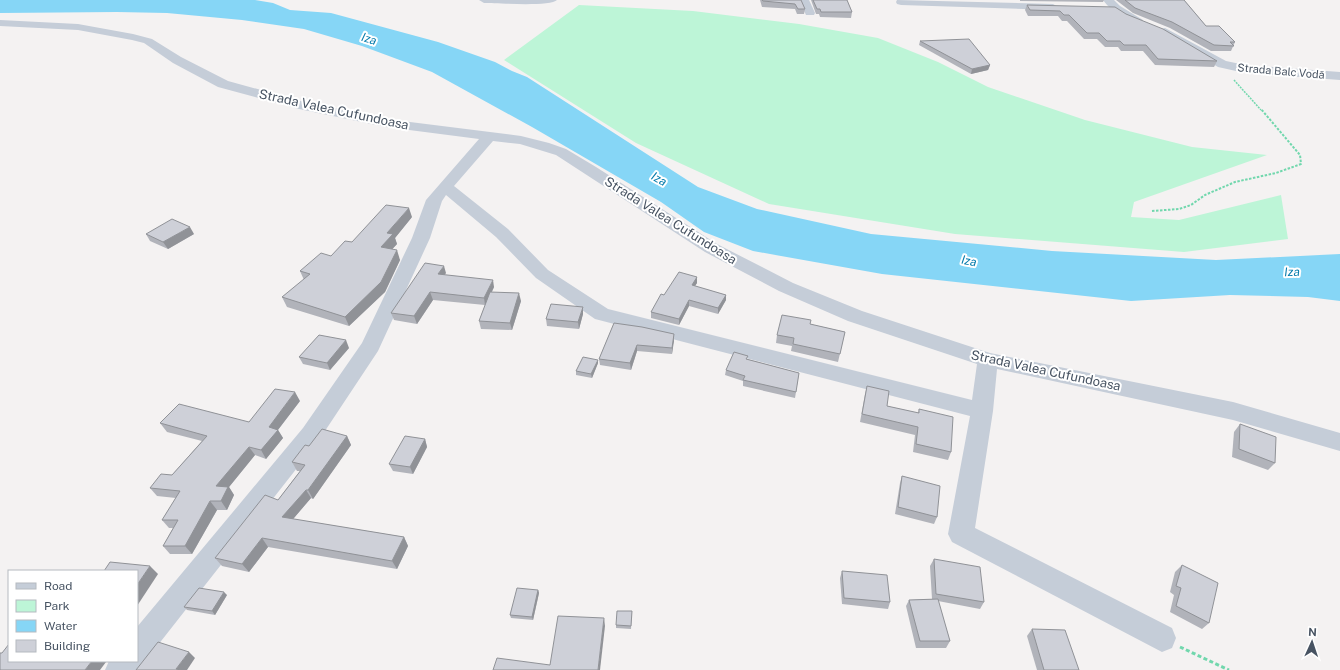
<svg xmlns="http://www.w3.org/2000/svg" width="1340" height="670" font-family="'Public Sans',sans-serif">
<rect width="100%" height="100%" fill="#f4f2f2"/>
<!-- green -->
<path fill="#bdf5d7" d="M579 5 693 11 799 24 878 38 938 62 988 87 1085 120 1192 147 1267 155 1134 202 1131 217 1179 220 1281 195 1288 239 1184 252 955 234 769 204 636 143 504 60Z"/>
<!-- water -->
<path fill="#86d6f6" d="M0 0H255L273 3 290 10 331 13 438 42 495 62 512 71 527 77 698 187 757 209 871 234 1052 251 1216 260 1340 254V301L1308 297 1230 295 1131 301 882 274 753 251 704 232 661 202 532 127 432 72 362 46 304 29 242 20 167 13 117 12 0 13Z"/>
<g fill="none" stroke-linecap="round" stroke-linejoin="round">
<!-- path-far2 -->
<path stroke="#71d7ad" stroke-width="1.5" stroke-dasharray="2 1" stroke-linecap="butt" d="M1234 80 1261 110"/>
<!-- path-far1 -->
<path stroke="#71d7ad" stroke-width="2" stroke-dasharray="2.5 1.5" stroke-linecap="butt" d="M1152 211 1179 209 1191 205 1205 195 1235 182 1276 173 1301 164 1300 155 1261 109"/>
<!-- path -->
<path stroke="#71d7ad" stroke-width="3" stroke-dasharray="4 2.5" stroke-linecap="butt" d="M1180 647 1229 670"/>
<!-- minor -->
<g fill="#c5cdd8" fill-rule="evenodd">
<path d="M479 0H557C551 7 496 3 484 3Z"/>
<path d="M799 0H809L815 13 814 15H806Z"/>
<path d="M897 0 1053 4 1058 7 1053 10 901 5 897 4 896 2Z"/>
<path d="M1103 0H1114L1120 6 1143 20 1141 22C1130 25 1109 9 1103 0Z"/>
<path d="M0 20 78 24 133 34 152 39 181 57 228 81 301 101 386 119 521 136 549 143 566 149 596 167 717 244 793 283 862 311 990 353 1233 402 1340 433V451L1233 420 997 369 993 411 975 528 1172 628 1176 638 1172 648 1162 652 952 542 948 534 970 416 595 319 536 278 496 237 446 195 442 201 430 238 378 351 319 440 147 659 143 661 139 670H105L109 661H137V627L303 428 362 343 412 238 426 200 479 139 386 127 299 109 218 87 173 63 144 43 132 40 78 30 0 26ZM493 141 520 144 556 155 705 252 779 291 848 321 977 364 972 400 608 309 548 270 508 229 454 186Z"/>
<path d="M1165 28 1226 61 1245 65 1340 72V80L1245 73 1218 67 1161 33 1159 31 1161 29Z"/>
</g>
</g>
<!-- wall -->
<g fill="#b1b3ba">
<path d="M760 0H801L805 9 804 14H797L795 9 762 7Z"/>
<path d="M811 0H847L852 12 851 18 820 17 819 14H816Z"/>
<path d="M1020 0H1104L1103 2 1020 1Z"/>
<path d="M1116 0H1184L1206 26 1235 42 1231 51H1211L1170 28 1133 13Z"/>
<path d="M1027 5 1126 14 1217 61 1214 67 1155 65 1143 51H1121L1118 47H1105L1097 39H1084L1067 21H1062L1058 16H1028L1025 10Z"/>
<path d="M920 41 990 65 988 70 971 74 919 45Z"/>
<path d="M412 217 395 238 397 244 392 249 400 260 385 292 349 326 287 307 282 297 304 280 300 271 331 256 352 242Z"/>
<path d="M146 234H194L168 249 150 241Z"/>
<path d="M446 273 444 275 494 287 492 292 521 301 512 330 481 329 479 321 485 305 433 300 417 324 394 320 391 313Z"/>
<path d="M697 277V283L694 286 726 295V300L718 314 689 306 679 325 651 318V312L664 295Z"/>
<path d="M583 314 579 329 547 326 546 319Z"/>
<path d="M614 323 674 334 672 354 637 351 631 370 600 365 599 359Z"/>
<path d="M810 324 845 332 838 362 791 351 792 346 776 343 777 335Z"/>
<path d="M349 348 330 370 303 364 299 357Z"/>
<path d="M747 359 799 373 795 398 743 386V381L725 375 726 370Z"/>
<path d="M598 360V363L592 378 576 375V371Z"/>
<path d="M867 386 887 406 918 413 919 409 951 452 948 460 913 452 915 435 860 422 865 394Z"/>
<path d="M300 401 278 430 283 438 266 459 255 455 229 487 234 495 227 510H217L192 554H170L163 546 173 528H169L162 520 176 498 157 496 150 488 172 475 202 441 167 432 160 423 249 422Z"/>
<path d="M1240 424 1275 463 1268 470 1232 457 1234 432Z"/>
<path d="M347 436 351 445 313 499 311 498 293 519 404 537 408 546 397 569 268 547 249 572 222 566 215 558 278 500 300 471H297L292 462 309 446Z"/>
<path d="M425 439 427 447 413 474 393 471 389 464Z"/>
<path d="M902 476 937 517 934 524 895 514 900 483Z"/>
<path d="M934 559 984 602 980 609 938 601 950 641 946 648H916L906 606 909 600 932 599 930 566Z"/>
<path d="M1182 565 1209 623 1202 629 1170 612 1174 595 1170 592 1175 572Z"/>
<path d="M842 571 890 602 888 609 842 604 840 578Z"/>
<path d="M538 590 539 593 533 620 511 618 510 615Z"/>
<path d="M227 595 215 615 187 610 184 607Z"/>
<path d="M632 611 631 629 616 628V625Z"/>
<path d="M1032 629 1079 670H1037L1027 636Z"/>
</g>
<!-- shaded-wall -->
<g fill="#909297">
<path d="M990 65 988 70 971 74 972 69Z"/>
<path d="M409 208 412 217 395 238 397 244 385 257 381 247 387 233Z"/>
<path d="M190 227 194 234 168 249 163 242Z"/>
<path d="M397 250 400 260 385 292 349 326 345 317Z"/>
<path d="M444 266 446 273 440 282 438 274Z"/>
<path d="M697 277V283L692 291V285Z"/>
<path d="M493 280 494 287 485 305 484 298Z"/>
<path d="M430 292 433 300 417 324 414 316Z"/>
<path d="M519 293 521 301 512 330 510 323Z"/>
<path d="M726 295V300L718 314V308Z"/>
<path d="M689 300V306L679 325V319Z"/>
<path d="M583 307V314L579 329 578 322Z"/>
<path d="M674 334V341L672 354V348Z"/>
<path d="M346 340 349 348 330 370 327 363Z"/>
<path d="M637 345V351L631 370 630 363Z"/>
<path d="M598 360V363L592 378 591 374Z"/>
<path d="M295 392 300 401 277 431 278 430 283 438 266 459 261 450 269 427Z"/>
<path d="M347 436 351 445 313 499 308 490Z"/>
<path d="M425 439 427 447 413 474 410 467Z"/>
<path d="M249 447 255 455 229 487 234 495 227 510 221 501 216 486Z"/>
<path d="M306 490 311 498 288 525 282 517Z"/>
<path d="M210 501 217 510 192 554 185 546Z"/>
<path d="M404 537 408 546 397 569 392 561Z"/>
<path d="M262 538 268 547 249 572 242 564Z"/>
<path d="M150 566 158 574 137 606V585Z"/>
<path d="M538 590 539 593 533 620 532 617Z"/>
<path d="M224 592 227 595 215 615 212 611Z"/>
<path d="M604 618 605 626 600 670H598Z"/>
<path d="M189 652 195 658 187 670H178L176 669Z"/>
<path d="M92 661H105L106 662 100 670H85Z"/>
</g>
<!-- building -->
<g fill="#ced0d8" stroke="#909297">
<path d="M762 0H801L805 9H798L795 4 763 1Z"/>
<path d="M813 0H847L852 12H821L820 9H817Z"/>
<path d="M1125 0H1184L1206 26H1219L1235 42H1230L1234 46 1214 45 1172 22 1135 8Z"/>
<path d="M1027 5 1115 7 1126 14 1163 29 1217 61 1158 59 1146 45H1124L1120 41H1107L1099 33H1087L1069 15H1064L1060 11 1030 10Z"/>
<path d="M969 39 990 65 972 69 920 41Z"/>
<path d="M386 205 409 208 387 233 393 234 381 247 397 250 381 282 345 317 282 297 310 274 300 271 321 253 331 256 345 241 352 242Z"/>
<path d="M172 219 190 227 163 242 146 234Z"/>
<path d="M425 263 444 266 438 274 493 280 484 298 430 292 414 316 391 313Z"/>
<path d="M679 272 697 277 692 285 726 295 718 308 689 300 679 319 651 312 661 294 664 295Z"/>
<path d="M490 292 519 293 510 323 479 321Z"/>
<path d="M551 304 583 307 578 322 546 319Z"/>
<path d="M782 315 811 320 810 324 845 332 840 354 793 344 794 338 777 335Z"/>
<path d="M614 323 642 327 674 334 672 348 637 345 630 363 599 359Z"/>
<path d="M319 335 346 340 327 363 299 357Z"/>
<path d="M734 352 748 356 746 359 799 373 796 392 743 380 745 376 726 370Z"/>
<path d="M583 357 598 360 591 374 576 371Z"/>
<path d="M867 386 889 391 887 406 919 413V409L953 417 951 452 916 444 918 427 862 414Z"/>
<path d="M275 389 295 392 269 427 278 430 261 450 249 447 216 486 228 487 221 501H210L185 546H163L178 520H162L180 491 150 488 161 474 172 475 207 436 160 423 179 404 249 422Z"/>
<path d="M1240 424 1276 437 1275 463 1239 449Z"/>
<path d="M322 429 347 436 308 490H306L282 517 404 537 392 561 262 538 242 564 215 558 265 495 278 500 305 465 292 462 305 445 309 446Z"/>
<path d="M405 436 425 439 410 467 389 464Z"/>
<path d="M902 476 940 486 937 517 898 507Z"/>
<path d="M934 559 980 567 984 602 936 594Z"/>
<path d="M110 562 150 566 137 585V571H104Z"/>
<path d="M1182 565 1218 583 1209 623 1176 606 1181 588 1176 586Z"/>
<path d="M842 571 887 575 890 602 844 598Z"/>
<path d="M199 588 224 592 212 611 184 607Z"/>
<path d="M517 588 538 590 532 617 510 615Z"/>
<path d="M938 599 950 641H920L909 600Z"/>
<path d="M617 611H632L631 626 616 625Z"/>
<path d="M558 616 604 618 598 670H493L497 658 550 665Z"/>
<path d="M1032 629 1065 630 1079 670H1044Z"/>
<path d="M158 642 189 652 176 669 181 670H136Z"/>
<path d="M9 644V661H92L85 670H0V653H2Z"/>
</g>
<g text-anchor="middle" stroke-width="4" stroke-linejoin="round" paint-order="stroke">
<!-- far-street labels -->
<g font-size="11" fill="#475362" stroke="#fff">
<text transform="translate(1281 71) rotate(5)" y="4">Strada Balc Vodă</text>
</g>
<!-- far-water labels -->
<g font-size="12" font-style="italic" fill="#027aab" stroke="#fff">
<text transform="translate(369 39) rotate(17)" y="4">Iza</text>
<text transform="translate(659 179) rotate(29)" y="4">Iza</text>
<text transform="translate(969 261) rotate(10)" y="4">Iza</text>
<text transform="translate(1292 272) rotate(-1)" y="4">Iza</text>
</g>
<!-- street labels -->
<g font-size="13" fill="#475362" stroke="#fff">
<text transform="translate(334 109) rotate(12)" y="5">Strada Valea Cufundoasa</text>
<text transform="translate(671 220) rotate(32)" y="5">Strada Valea Cufundoasa</text>
<text transform="translate(1046 370) rotate(12)" y="5">Strada Valea Cufundoasa</text>
</g>
</g>
<!-- legend -->
<rect x="8" y="570" width="130" height="92" fill="#ffffff" stroke="#b5bac0"/>
<rect x="16" y="583" width="20" height="6" fill="#c5cdd8" stroke="#b5bac0"/>
<text x="44" y="590" font-size="12" fill="#475362">Road</text>
<rect x="16" y="600" width="20" height="12" fill="#bdf5d7" stroke="#b5bac0"/>
<text x="44" y="610" font-size="12" fill="#475362">Park</text>
<rect x="16" y="620" width="20" height="12" fill="#86d6f6" stroke="#b5bac0"/>
<text x="44" y="630" font-size="12" fill="#475362">Water</text>
<rect x="16" y="640" width="20" height="12" fill="#ced0d8" stroke="#b5bac0"/>
<text x="44" y="650" font-size="12" fill="#475362">Building</text>
<!-- north arrow -->
<g transform="translate(1312 642) rotate(3)" stroke="#ffffff" stroke-width="3" paint-order="stroke">
<path d="M0-3L7 15L0 10L-7 15Z" fill="#475362"/>
<text y="-6" font-size="11" font-weight="bold" text-anchor="middle" fill="#475362">N</text>
</g>
</svg>
